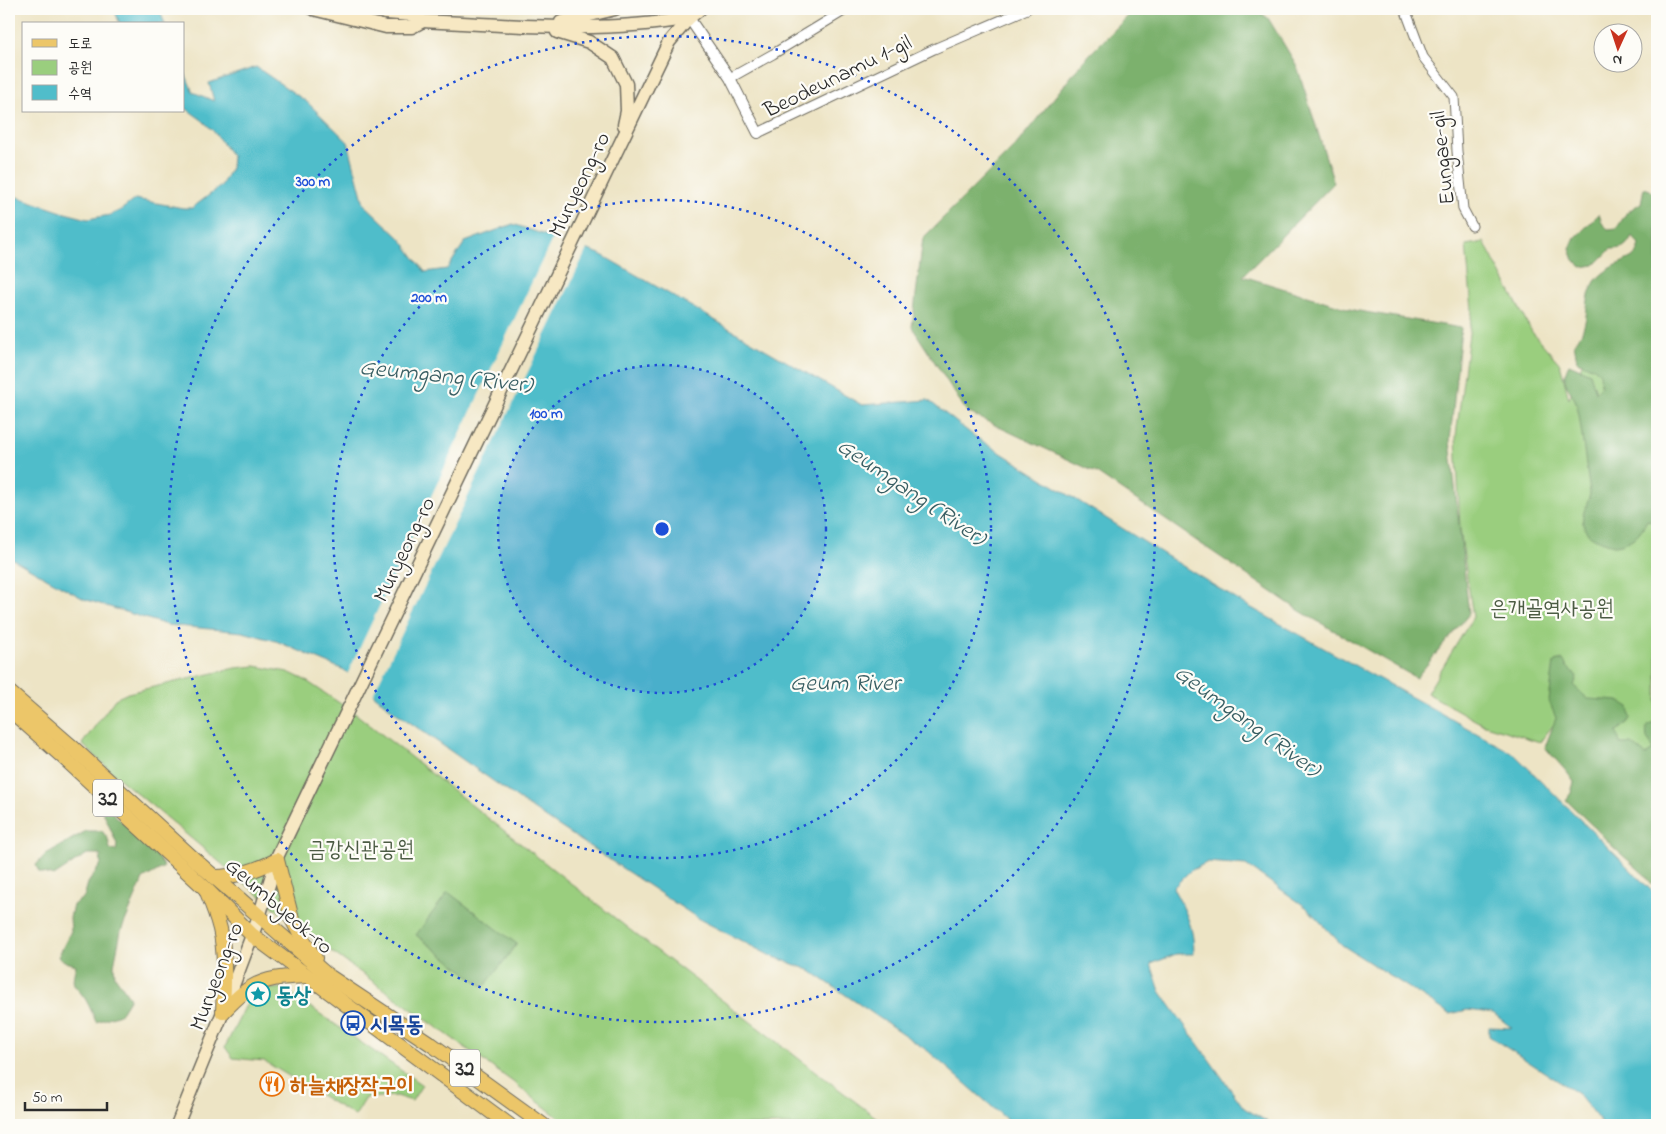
<svg xmlns="http://www.w3.org/2000/svg" width="1666" height="1134" font-family="'Indie Flower','Poor Story',sans-serif">
<rect width="100%" height="100%" fill="#fdfcf7"/>
<filter id="ink" filterUnits="userSpaceOnUse"><feTurbulence type="fractalNoise" baseFrequency=".02" numOctaves="2"/><feDisplacementMap in="SourceGraphic" scale="10" xChannelSelector="R" yChannelSelector="G"/><feConvolveMatrix kernelMatrix="1 2 1 2 8 2 1 2 1" color-interpolation-filters="sRGB"/></filter>
<filter id="wash" filterUnits="userSpaceOnUse"><feTurbulence type="fractalNoise" baseFrequency=".0096" numOctaves="4" result="noise"/><feDisplacementMap in="SourceGraphic" scale="20" xChannelSelector="R" yChannelSelector="G"/><feGaussianBlur stdDeviation="1.12" result="paint"/><feColorMatrix in="noise" values="0 0 0 0 0 0 0 0 0 0 0 0 0 0 0 0 0 1.4 0 .05"/><feComposite in="paint" operator="in"/></filter>
<g filter="url(#wash)">
<rect width="100%" height="100%" fill="#ede4c5"/>
<!-- green -->
<g fill="#9ace7e" stroke="#627c54">
<path d="M1484 242 1532 332 1560 364 1569 399 1604 304 1657 272V878L1568 706 1540 742 1482 724 1427 693 1473 617 1460 529 1456 436 1472 310 1466 245Z"/>
<path d="M255 666 288 672 305 680 356 714 639 937 886 1125H568L513 1082 300 929 115 775 82 744 115 699 128 693 235 668Z"/>
<path d="M283 988 422 1085 412 1101 396 1096 366 1098 355 1116 264 1061 233 1058 225 1047 248 1001 262 989Z"/>
</g>
<!-- forest -->
<g fill="#7bb16d" stroke="#536e4c">
<path d="M1135 9H1255L1268 18 1297 66 1334 183 1243 276 1353 310 1461 328 1450 441 1469 614 1416 678 1300 611 1095 472 967 412 912 327 923 238 1016 145 1086 58Z"/>
<path d="M1644 188 1650 190 1654 194 1657 191V523L1647 520C1641 533 1631 544 1615 545 1611 545 1605 542 1601 541 1593 538 1586 534 1584 526 1579 515 1589 504 1590 493L1579 415C1578 411 1577 406 1576 402 1569 386 1559 383 1569 364L1590 373 1596 392 1601 386 1600 373 1594 368 1577 361 1574 343C1591 326 1583 307 1592 287 1599 270 1621 264 1636 255L1640 245 1632 236C1626 247 1623 249 1611 249L1595 265 1581 267 1574 260 1570 249 1574 239 1599 214 1602 223 1608 229 1617 228 1627 212 1641 203Z"/>
<path d="M1563 660 1568 668 1577 676 1574 686 1588 699 1619 701 1629 707 1631 719 1617 732 1620 744H1632L1646 755 1654 749 1647 739 1646 727 1654 723 1657 725V891L1645 875 1612 846 1600 833 1566 800 1571 793 1574 782C1566 769 1554 759 1545 747L1556 718 1549 701 1554 662Z"/>
<path d="M97 798 155 853 164 867 143 879 121 931 114 965 115 976 130 998 120 1014 96 1022C93 1015 90 1007 86 1000 74 982 70 989 76 965L66 962 58 957 71 931 70 918 73 905 84 897 88 883 101 864 100 854H87L54 876 39 872 36 865 46 854 86 831H102L108 839 110 849 116 851 117 844Z"/>
<path d="M448 892 517 944 484 987 416 935Z"/>
</g>
<!-- water -->
<g fill="#50bdca" stroke="#3e747a">
<path d="M114 9H157L161 14 165 24H120Z"/>
<path d="M256 67 307 102 348 142 364 204 401 239 425 272 447 269 465 242 513 224 600 254 862 405 928 400 974 436 1239 601 1514 754 1657 896V1125H1603L1578 1094 1489 1036V1027L1512 1028 1493 1013 1467 1010 1450 1014 1342 945 1306 907 1246 865 1208 862 1190 871 1173 888C1186 912 1194 926 1194 954H1176L1151 964 1160 991 1244 1108 1273 1125H1013L928 1051 809 970 769 955 699 919 527 805 452 752 395 712 344 670 276 641 243 632 167 625 84 599 9 557V194L65 213 88 219 110 215 121 210 135 199 183 208H192L221 186 231 168 232 156 214 132 202 120 184 107V71L193 92 214 101 209 83Z"/>
</g>
<!-- pier -->
<path fill="#ede4c5" d="M554 235 588 247 372 696 347 675Z"/>
</g>
<g filter="url(#ink)">
<g fill="none" stroke-linecap="round" stroke-linejoin="round">
<!-- minor casing -->
<g stroke="#6f6c61" stroke-width="11">
<g id="minor">
<path d="M1405 9 1423 57 1454 97 1457 151 1463 209 1472 226"/>
<path d="M730 78 773 54 847 9"/>
<path d="M758 133 934 49 1027 9"/>
</g>
</g>
<!-- tertiary casing -->
<g stroke="#6f6c61" stroke-width="12">
<path id="tertiary" d="M689 18 730 78 758 133"/>
</g>
<!-- secondary casing -->
<g stroke="#6f6c61" stroke-width="15">
<g id="secondary">
<path d="M313 9 386 27H412L423 21"/>
<path d="M366 9 386 13 412 15 423 21C511 25 601 34 689 18"/>
<path d="M561 22 615 9"/>
<path d="M557 32 589 42 613 58 626 84 627 111 624 125"/>
<path d="M177 1125 223 1012 259 917 278 855 669 42 689 18 700 9"/>
</g>
</g>
<!-- primary casing -->
<g stroke="#6f6c61" stroke-width="16">
<g id="primary">
<path d="M196 861 327 975 431 1044 543 1125"/>
<path d="M214 877C237 877 256 870 277 860L292 919 304 942 315 958"/>
<path d="M206 889 252 935 509 1125"/>
<path d="M207 892C212 904 217 917 220 929 226 956 224 984 223 1012"/>
<path d="M223 1012C231 1004 240 994 250 988 268 977 287 977 307 976"/>
</g>
</g>
<!-- trunk casing -->
<g stroke="#6f6c61" stroke-width="16">
<g id="trunk">
<path d="M9 692 70 745 196 861"/>
<path d="M9 709 63 757 206 889"/>
</g>
</g>
<!-- minor -->
<use href="#minor" stroke="#fff" stroke-width="9"/>
<!-- tertiary -->
<use href="#tertiary" stroke="#fff" stroke-width="10"/>
<!-- secondary -->
<use href="#secondary" stroke="#f7e8c3" stroke-width="12"/>
<!-- primary -->
<use href="#primary" stroke="#ecc669" stroke-width="14"/>
<!-- trunk -->
<use href="#trunk" stroke="#ecc669" stroke-width="14"/>
</g>
</g>
<!-- distance rings -->
<circle cx="662" cy="529" r="164" fill="#1d4ed8" fill-opacity=".12"/>
<g fill="none" stroke="#1d4ed8" stroke-width="2.5" stroke-dasharray="2.5 5">
<circle cx="662" cy="529" r="164"/>
<circle cx="662" cy="529" r="329"/>
<circle cx="662" cy="529" r="493"/>
</g>
<!-- icons -->
<defs>
<g id="sight-ring" transform="scale(1.25)"><circle r="9.5" fill="#fdfcf7" stroke="#0f9aa8" stroke-width="1.5"/><path d="M0-6L1.8-2.2L6-1.7L2.9 1.2L3.7 5.4L0 3.3L-3.7 5.4L-2.9 1.2L-6-1.7L-1.8-2.2Z" fill="#0f9aa8"/></g>
<g id="bus-ring" transform="scale(1.25)"><circle r="9.5" fill="#fdfcf7" stroke="#1a4fb4" stroke-width="1.5"/><path d="M-5-6H5V4H4V6H2V4H-2V6H-4V4H-5ZM-3.5-4V0h7V-4ZM-3.5 1.2v1.5H-2V1.2ZM2 1.2v1.5H3.5V1.2Z" fill="#1a4fb4"/></g>
<g id="restaurant-ring" transform="scale(1.25)"><circle r="9.5" fill="#fdfcf7" stroke="#e8710a" stroke-width="1.5"/><path d="M-5-6h1v4h1v-4h1v4h1v-4h1v5L-1.5 .5V6h-2V.5L-5-1ZM5-6V6H3V1.5H1.5Q1.5-4 5-6Z" fill="#e8710a"/></g>
</defs>
<g fill-rule="evenodd">
<use href="#sight-ring" x="258" y="994"/>
<use href="#bus-ring" x="353" y="1023"/>
<use href="#restaurant-ring" x="272" y="1084"/>
</g>
<g text-anchor="middle" stroke-width="4.5" stroke-linejoin="round" paint-order="stroke">
<!-- shield labels -->
<g fill="#fdfcf7" stroke="#6a6a68" stroke-width="1">
<rect x="93" y="779.5" width="30" height="37" rx="4"/>
<rect x="450" y="1049.5" width="30" height="37" rx="4"/>
</g>
<g font-size="21" font-weight="bold" fill="#2b2b2b">
<text x="108" y="805">32</text>
<text x="465" y="1075">32</text>
</g>
<!-- street labels -->
<g font-size="22" fill="#2b2b2b" stroke="#fdfcf7">
<text transform="translate(837 75) rotate(-26)" y="8">Beodeunamu 1-gil</text>
<text transform="translate(1441 158) rotate(-96)" y="8">Eungae-gil</text>
<text transform="translate(578 184) rotate(-64)" y="8">Muryeong-ro</text>
<text transform="translate(403 549) rotate(-64)" y="8">Muryeong-ro</text>
<text transform="translate(280 905) rotate(41)" y="8">Geumbyeok-ro</text>
<text transform="translate(215 976) rotate(-69)" y="8">Muryeong-ro</text>
</g>
<!-- park labels -->
<g font-size="22" fill="#4c5c44" stroke="#fdfcf7">
<text x="1552" y="615">은개골역사공원</text>
<text x="361" y="856">금강신관공원</text>
</g>
<!-- culture labels -->
<g font-size="22" font-weight="bold" fill="#0d838f" stroke="#fdfcf7" text-anchor="start">
<text x="276" y="1002">동상</text>
</g>
<!-- transit labels -->
<g font-size="22" font-weight="bold" fill="#164399" stroke="#fdfcf7" text-anchor="start">
<text x="370" y="1031">시목동</text>
</g>
<!-- food labels -->
<g font-size="22" font-weight="bold" fill="#c56008" stroke="#fdfcf7" text-anchor="start">
<text x="290" y="1092">하늘채장작구이</text>
</g>
<!-- water labels -->
<g font-size="24" font-style="italic" fill="#385e63" stroke="#fdfcf7">
<text transform="translate(446 375) rotate(6)" y="8">Geumgang (River)</text>
<text transform="translate(912 491) rotate(34)" y="8">Geumgang (River)</text>
<text x="845" y="690">Geum River</text>
<text transform="translate(1248 720) rotate(36)" y="8">Geumgang (River)</text>
</g>
</g>
<circle cx="662" cy="529" r="8" fill="#1d4ed8" stroke="#fdfcf7" stroke-width="2.5"/>
<g font-size="15" text-anchor="middle" font-weight="bold" fill="#1d4ed8" stroke="#fdfcf7" stroke-width="4.5" stroke-linejoin="round" paint-order="stroke">
<text x="313" y="186">300 m</text>
<text x="429" y="302">200 m</text>
<text x="546" y="418">100 m</text>
</g>
<!-- margin -->
<rect width="1666" height="1134" fill="none" stroke="#fdfcf7" stroke-width="30"/>
<!-- legend -->
<rect x="22" y="22" width="162" height="90" fill="#fdfcf7" stroke="#a9a8a5"/>
<rect x="32" y="39" width="25" height="8" fill="#ecc669" stroke="#a9a8a5"/>
<text x="68" y="48" font-size="15" fill="#2b2b2b">도로</text>
<rect x="32" y="60" width="25" height="15" fill="#9ace7e" stroke="#a9a8a5"/>
<text x="68" y="72" font-size="15" fill="#2b2b2b">공원</text>
<rect x="32" y="85" width="25" height="15" fill="#50bdca" stroke="#a9a8a5"/>
<text x="68" y="98" font-size="15" fill="#2b2b2b">수역</text>
<!-- north arrow -->
<g transform="translate(1618 48) rotate(183)"><circle r="24" fill="#fdfcf7" stroke="#a9a8a5"/>
<path d="M0-4L9 19L0 12L-9 19Z" fill="#c8321e"/>
<text y="-8" font-size="14" font-weight="bold" text-anchor="middle" fill="#2b2b2b">N</text>
</g>
<!-- scale -->
<path d="M25 1102v8h82v-8" fill="none" stroke="#2b2b2b" stroke-width="2.5"/>
<text x="32" y="1102" font-size="15" fill="#2b2b2b" stroke="#fdfcf7" stroke-width="4" paint-order="stroke">50 m</text>
</svg>
